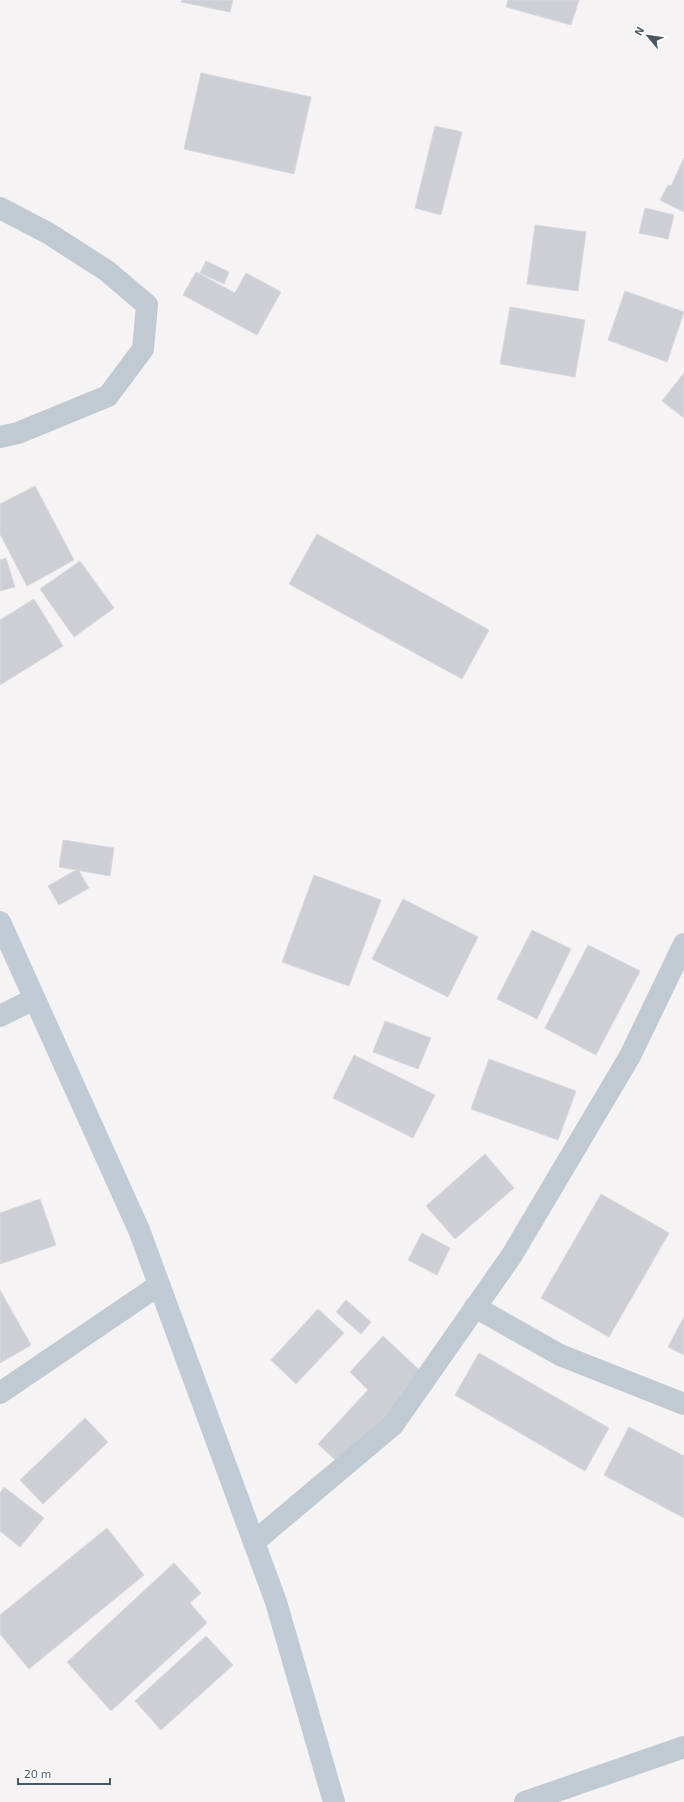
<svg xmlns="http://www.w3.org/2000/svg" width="684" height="1802" font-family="'Exo 2',sans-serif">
<rect width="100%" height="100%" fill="#f5f3f3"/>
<!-- building -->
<g fill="#cdcfd5" stroke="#d7d9de">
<path d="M182 0H233L230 12 181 2Z"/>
<path d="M508 0H579L571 25 506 7Z"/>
<path d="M201 73 311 97 294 174 184 149Z"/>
<path d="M435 126 462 132 441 215 415 208Z"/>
<path d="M684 158V212L660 200 668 185 671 186Z"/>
<path d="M645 208 674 215 668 239 639 233Z"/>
<path d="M535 225 586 232 578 291 527 284Z"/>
<path d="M206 261 229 272 224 284 200 273Z"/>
<path d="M196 272 235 293 246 273 281 292 257 335 183 295Z"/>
<path d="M625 291 684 312 667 362 608 340Z"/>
<path d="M510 307 585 320 575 377 500 364Z"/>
<path d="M684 373V418L662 401Z"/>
<path d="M35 486 74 560 27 586 0 534V504Z"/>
<path d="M317 534 489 630 462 679 289 584Z"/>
<path d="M6 558 15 587 0 591V560Z"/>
<path d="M80 561 114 608 74 637 40 589Z"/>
<path d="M34 599 63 646 0 685V620Z"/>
<path d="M63 840 114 848 110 876 59 867Z"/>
<path d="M78 869 89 888 59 905 48 886Z"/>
<path d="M314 875 381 900 349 986 282 962Z"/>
<path d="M403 899 478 937 448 997 372 959Z"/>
<path d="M532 930 571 949 537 1019 497 999Z"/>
<path d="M588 945 640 971 596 1055 545 1028Z"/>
<path d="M385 1021 431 1038 418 1069 373 1052Z"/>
<path d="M354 1055 435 1095 413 1138 333 1098Z"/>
<path d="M489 1059 576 1091 558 1140 471 1109Z"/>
<path d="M485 1154 514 1188 455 1239 426 1206Z"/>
<path d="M601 1194 669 1233 609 1337 541 1298Z"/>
<path d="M40 1199 56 1245 0 1264V1213Z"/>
<path d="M422 1233 450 1248 437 1275 408 1260Z"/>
<path d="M0 1290 31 1345 0 1363Z"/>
<path d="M346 1300 371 1322 361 1334 336 1312Z"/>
<path d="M318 1309 344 1333 296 1384 271 1360Z"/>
<path d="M684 1317V1355L668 1347Z"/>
<path d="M383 1336 429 1379 346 1470 318 1444 368 1390 350 1372Z"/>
<path d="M479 1353 609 1428 585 1471 455 1395Z"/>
<path d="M85 1418 108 1442 43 1504 20 1480Z"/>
<path d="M629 1427 684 1456V1518L604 1475Z"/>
<path d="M4 1487 44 1518 20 1547 0 1531V1493Z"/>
<path d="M107 1528 144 1575 29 1669 0 1634V1615Z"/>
<path d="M174 1563 201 1593 190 1603 207 1623 111 1711 67 1662Z"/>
<path d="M206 1636 233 1665 161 1730 135 1701Z"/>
</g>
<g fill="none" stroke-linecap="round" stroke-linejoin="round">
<!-- street -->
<g stroke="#c1cad2" stroke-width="22">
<path d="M0 208 48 233 107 271 147 305 143 349 108 396 18 433 0 437"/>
<path d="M0 1016 34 999"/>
<path d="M475 1307 560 1355 684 1404"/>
<path d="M0 1393 159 1285"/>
<path d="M254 1542 393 1425 512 1255 630 1056 684 944"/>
<path d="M525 1802 684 1747"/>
</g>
<!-- secondary -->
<path stroke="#c1cbd6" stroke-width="22" d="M0 922 139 1230 276 1602 334 1802"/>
</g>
<!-- north arrow -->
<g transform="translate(648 36) rotate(299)" stroke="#ffffff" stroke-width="3" paint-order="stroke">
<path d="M0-3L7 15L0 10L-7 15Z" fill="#4a5661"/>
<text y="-6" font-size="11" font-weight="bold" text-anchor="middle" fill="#4a5661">N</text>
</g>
<!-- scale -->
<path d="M18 1778v6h92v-6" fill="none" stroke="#4a5661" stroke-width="2"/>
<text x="24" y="1778" font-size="12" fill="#4a5661" stroke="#ffffff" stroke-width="3" paint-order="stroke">20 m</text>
</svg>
